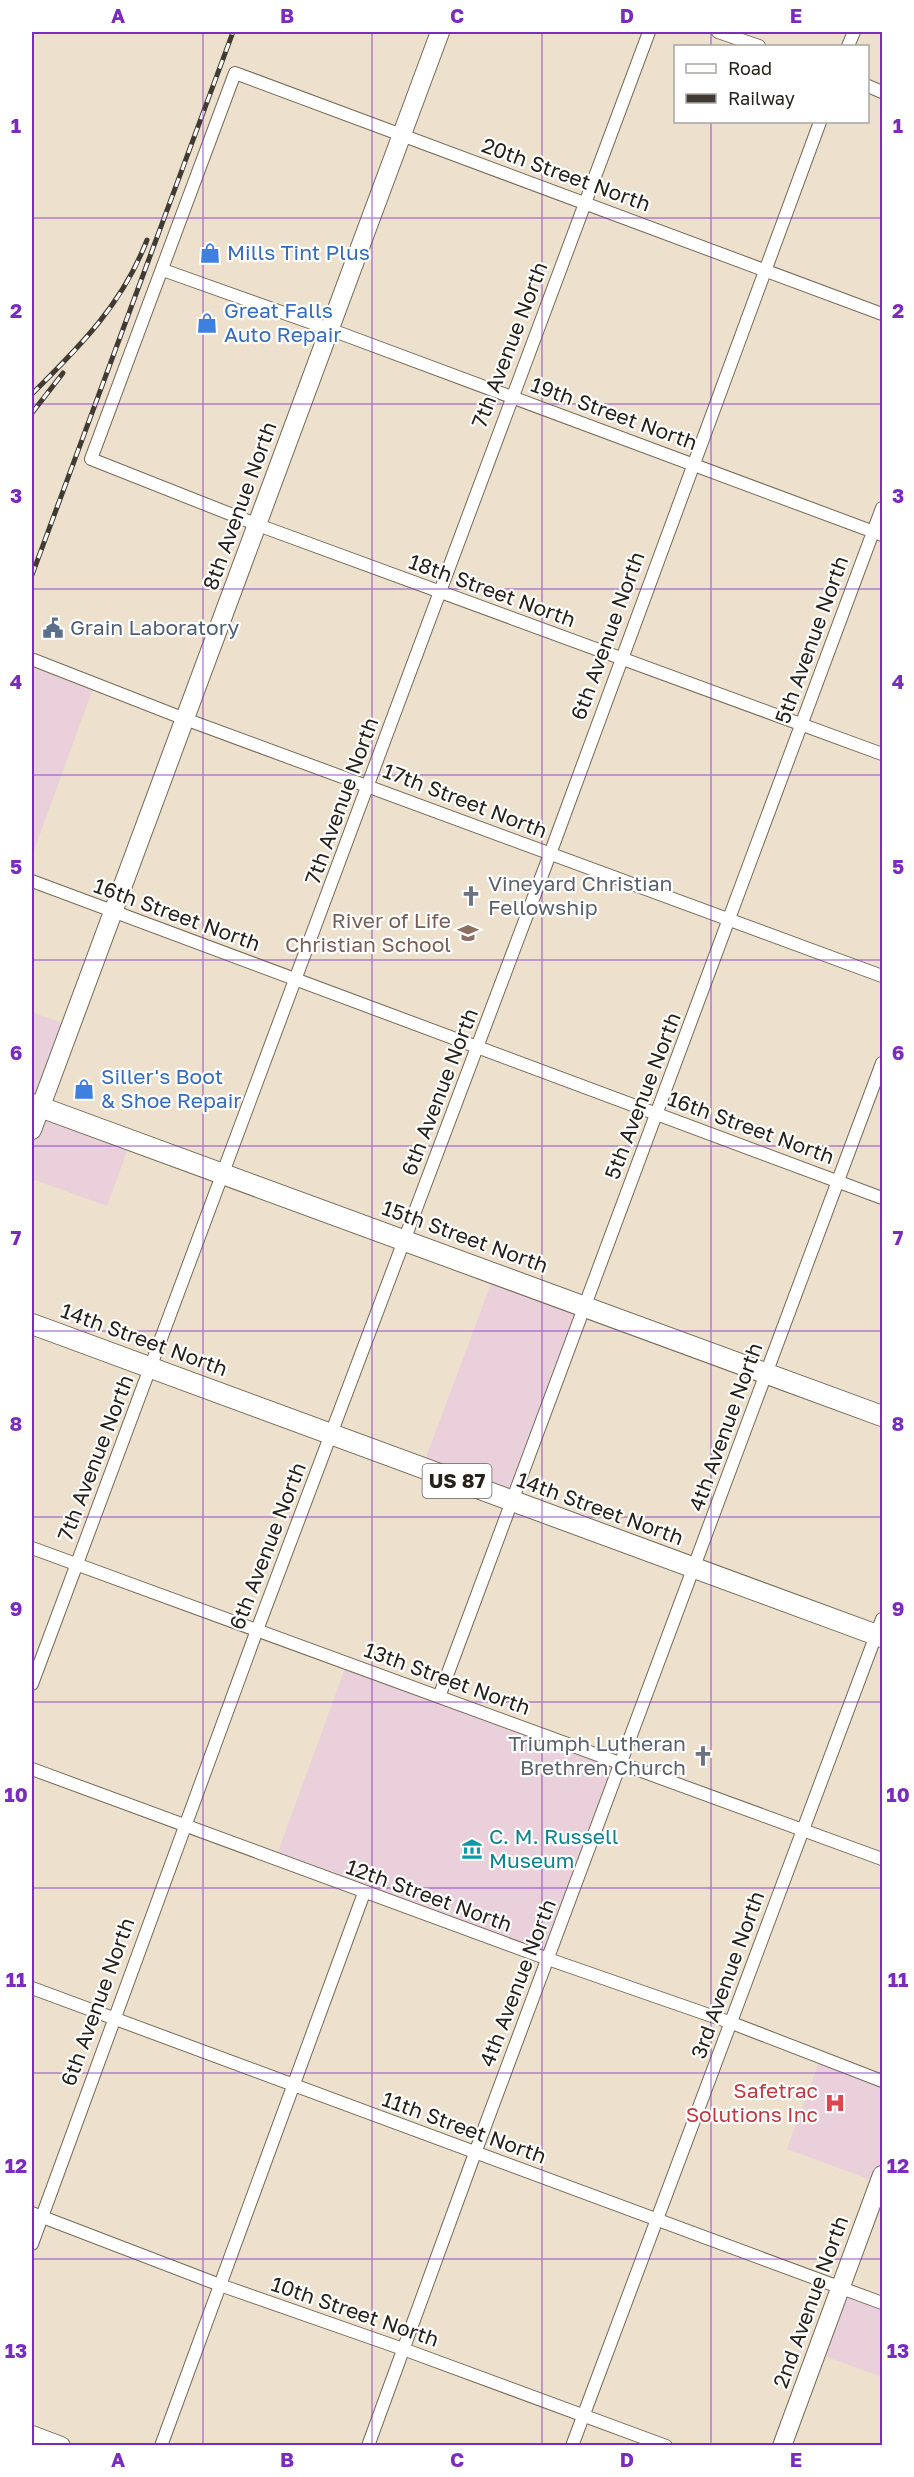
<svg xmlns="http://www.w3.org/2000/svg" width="914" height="2477" font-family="'Golos Text',sans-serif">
<rect width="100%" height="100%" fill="#ede0cc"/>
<!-- commercial -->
<g fill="#e9d0da">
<path d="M32 659 95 683 32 856Z"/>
<path d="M32 1012 70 1026 41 1107 131 1140 107 1206 32 1179Z"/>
<path d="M495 1273 585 1306 512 1502 422 1468Z"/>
<path d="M347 1663 621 1765 548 1959 275 1860Z"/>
<path d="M821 2057 882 2081V2175L879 2183 787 2149Z"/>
<path d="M840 2288 882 2303V2377L816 2353Z"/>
</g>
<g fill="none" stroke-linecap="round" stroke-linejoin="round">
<!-- street casing -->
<g stroke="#756a58" stroke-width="14">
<g id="street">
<path d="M718 32 759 46"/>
<path d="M848 46 854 32"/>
<path d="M868 86 882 92"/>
<path d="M163 270 329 329 882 535"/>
<path d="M882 314 235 73 91 459 258 525 882 754"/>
<path d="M34 660 185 719 882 976"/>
<path d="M32 881 882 1198"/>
<path d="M32 1548 882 1859"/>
<path d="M32 1684 649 32"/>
<path d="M439 1697 882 508"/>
<path d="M32 1769 548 1959 732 2023 882 2081"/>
<path d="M32 1988 882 2303"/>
<path d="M32 2213 220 2285 403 2349 666 2446"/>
<path d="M32 2244 257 1630 550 854 820 122"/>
<path d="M161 2446 364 1893"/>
<path d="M368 2446 475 2153 882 1063"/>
<path d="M572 2446 882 1619"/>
</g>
</g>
<!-- secondary casing -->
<g stroke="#756a58" stroke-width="20">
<g id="secondary">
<path d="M32 1130 440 32"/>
<path d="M32 2435 61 2446"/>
<path d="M782 2446 882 2175"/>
</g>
</g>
<!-- primary casing -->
<g stroke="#756a58" stroke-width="22">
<g id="primary">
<path d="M32 1104 882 1416"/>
<path d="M32 1324 882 1637"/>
</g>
</g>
<!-- street -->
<use href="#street" stroke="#fff" stroke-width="12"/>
<!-- secondary -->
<use href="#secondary" stroke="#fff" stroke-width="18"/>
<!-- primary -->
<use href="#primary" stroke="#fff" stroke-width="20"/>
<!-- rail casing -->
<g stroke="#423b33" stroke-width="5">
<g id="rail">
<path d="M32 394C80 346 122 305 147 240"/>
<path d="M32 413 63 373"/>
<path d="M32 575 233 32"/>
</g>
</g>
<!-- rail -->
<use href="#rail" stroke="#fff" stroke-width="3" stroke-dasharray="9" stroke-linecap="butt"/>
</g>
<!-- grid -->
<path fill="none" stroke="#7b2cbf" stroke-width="1.5" stroke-opacity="0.55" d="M203 32V2446M372 32V2446M542 32V2446M711 32V46M711 122V2446M32 218H882M32 404H882M32 589H882M32 775H882M32 960H882M32 1146H882M32 1331H882M32 1517H882M32 1702H882M32 1888H882M32 2073H882M32 2259H882"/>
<!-- icons -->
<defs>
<g id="shop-bare" transform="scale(1.62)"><path d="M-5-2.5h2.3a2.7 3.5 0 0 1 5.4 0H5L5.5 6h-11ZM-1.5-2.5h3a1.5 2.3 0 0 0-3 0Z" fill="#3f7fe0" stroke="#fff" stroke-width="2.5" paint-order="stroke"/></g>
<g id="civic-bare" transform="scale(1.62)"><path d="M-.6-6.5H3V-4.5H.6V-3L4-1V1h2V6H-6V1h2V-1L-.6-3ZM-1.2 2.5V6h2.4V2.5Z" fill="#5c6f8a" stroke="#fff" stroke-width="2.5" paint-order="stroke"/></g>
<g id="church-bare" transform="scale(1.62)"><path d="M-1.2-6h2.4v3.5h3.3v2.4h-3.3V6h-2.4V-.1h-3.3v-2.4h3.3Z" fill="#6b7280" stroke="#fff" stroke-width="2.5" paint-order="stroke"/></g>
<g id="school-bare" transform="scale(1.62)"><path d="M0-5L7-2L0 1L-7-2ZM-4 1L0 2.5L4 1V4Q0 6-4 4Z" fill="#8d6e63" stroke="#fff" stroke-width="2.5" paint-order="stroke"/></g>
<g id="museum-bare" transform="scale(1.62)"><path d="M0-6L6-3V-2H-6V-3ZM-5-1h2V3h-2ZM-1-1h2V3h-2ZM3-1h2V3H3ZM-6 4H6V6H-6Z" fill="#0f9aa8" stroke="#fff" stroke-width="2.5" paint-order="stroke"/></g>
<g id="hospital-bare" transform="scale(1.62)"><path d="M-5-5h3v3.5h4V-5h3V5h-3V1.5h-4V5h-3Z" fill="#e0444e" stroke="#fff" stroke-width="2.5" paint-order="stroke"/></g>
</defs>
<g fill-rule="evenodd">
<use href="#shop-bare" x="210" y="253"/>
<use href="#shop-bare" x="207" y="323"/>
<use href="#civic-bare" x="53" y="628"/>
<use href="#church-bare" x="471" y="896"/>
<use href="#school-bare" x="468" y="933"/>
<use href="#shop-bare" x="84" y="1089"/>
<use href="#church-bare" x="703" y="1756"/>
<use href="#museum-bare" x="472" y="1849"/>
<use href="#hospital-bare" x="835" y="2103"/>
</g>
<g text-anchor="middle" stroke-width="4.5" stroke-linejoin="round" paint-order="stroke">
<!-- shield labels -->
<rect fill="#fff" stroke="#67645f" stroke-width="1.5" x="422.5" y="1464" width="69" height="34" rx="4.5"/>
<g font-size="20" font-weight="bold" fill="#26211a">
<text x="457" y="1488">US 87</text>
</g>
<!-- street labels -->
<g font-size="21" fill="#26211a" stroke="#fff">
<text transform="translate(566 175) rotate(20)" y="7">20th Street North</text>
<text transform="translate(510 345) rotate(-69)" y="7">7th Avenue North</text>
<text transform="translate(614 414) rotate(20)" y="7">19th Street North</text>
<text transform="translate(240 506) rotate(-70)" y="7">8th Avenue North</text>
<text transform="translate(492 591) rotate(20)" y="7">18th Street North</text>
<text transform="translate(608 636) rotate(-70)" y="7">6th Avenue North</text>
<text transform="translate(812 640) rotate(-70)" y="7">5th Avenue North</text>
<text transform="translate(342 801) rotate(-70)" y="7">7th Avenue North</text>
<text transform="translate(465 801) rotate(21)" y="7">17th Street North</text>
<text transform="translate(177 915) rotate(20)" y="7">16th Street North</text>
<text transform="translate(440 1092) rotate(-69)" y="7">6th Avenue North</text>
<text transform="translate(643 1096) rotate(-69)" y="7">5th Avenue North</text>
<text transform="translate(751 1128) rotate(20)" y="7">16th Street North</text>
<text transform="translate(465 1237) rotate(20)" y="7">15th Street North</text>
<text transform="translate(144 1340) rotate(20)" y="7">14th Street North</text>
<text transform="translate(726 1427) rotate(-70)" y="7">4th Avenue North</text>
<text transform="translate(96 1458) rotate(-69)" y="7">7th Avenue North</text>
<text transform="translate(600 1509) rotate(20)" y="7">14th Street North</text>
<text transform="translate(268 1546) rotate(-69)" y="7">6th Avenue North</text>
<text transform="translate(447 1679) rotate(20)" y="7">13th Street North</text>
<text transform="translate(429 1896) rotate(20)" y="7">12th Street North</text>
<text transform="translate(728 1975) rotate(-70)" y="7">3rd Avenue North</text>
<text transform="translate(518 1983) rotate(-69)" y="7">4th Avenue North</text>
<text transform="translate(98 2002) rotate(-70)" y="7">6th Avenue North</text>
<text transform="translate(464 2128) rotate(20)" y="7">11th Street North</text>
<text transform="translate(811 2302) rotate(-70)" y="7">2nd Avenue North</text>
<text transform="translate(355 2312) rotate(19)" y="7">10th Street North</text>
</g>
<!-- shop labels -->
<g font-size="21" fill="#366cbe" stroke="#fff" text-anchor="start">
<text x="227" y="260">Mills Tint Plus</text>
<text x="224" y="318">Great Falls<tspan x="224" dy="24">Auto Repair</tspan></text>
<text x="101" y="1084">Siller's Boot<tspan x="101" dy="24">&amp; Shoe Repair</tspan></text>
</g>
<!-- service labels -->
<g font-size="21" fill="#4e5e75" stroke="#fff" text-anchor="start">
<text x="70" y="635">Grain Laboratory</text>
</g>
<!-- worship labels -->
<g font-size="21" fill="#5b616d" stroke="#fff" text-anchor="start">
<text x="488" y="891">Vineyard Christian<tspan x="488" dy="24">Fellowship</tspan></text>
<text x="686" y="1751" text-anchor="end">Triumph Lutheran<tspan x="686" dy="24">Brethren Church</tspan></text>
</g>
<!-- education labels -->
<g font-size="21" fill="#785e54" stroke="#fff" text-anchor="end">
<text x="451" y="928">River of Life<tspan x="451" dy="24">Christian School</tspan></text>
</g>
<!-- culture labels -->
<g font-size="21" fill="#0d838f" stroke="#fff" text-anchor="start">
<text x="489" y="1844">C. M. Russell<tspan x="489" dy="24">Museum</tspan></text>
</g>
<!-- health labels -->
<g font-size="21" fill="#be3a42" stroke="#fff" text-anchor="end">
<text x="818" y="2098">Safetrac<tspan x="818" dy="24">Solutions Inc</tspan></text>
</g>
</g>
<!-- border -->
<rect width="914" height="2477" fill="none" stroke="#ffffff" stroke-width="66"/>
<!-- legend -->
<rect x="674" y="45" width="195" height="78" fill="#ffffff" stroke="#a8a6a3" stroke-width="1.5"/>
<rect x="686" y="64" width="30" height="9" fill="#ffffff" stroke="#a8a6a3" stroke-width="1.5"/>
<text x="728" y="75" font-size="18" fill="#26211a">Road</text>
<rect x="686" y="94" width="30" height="9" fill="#423b33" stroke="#a8a6a3" stroke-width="1.5"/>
<text x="728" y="105" font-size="18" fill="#26211a">Railway</text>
<rect x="33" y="33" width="848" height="2411" fill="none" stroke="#7b2cbf" stroke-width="2"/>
<g font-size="20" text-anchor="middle" font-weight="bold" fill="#7b2cbf">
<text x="118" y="23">A</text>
<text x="287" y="23">B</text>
<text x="457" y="23">C</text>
<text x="627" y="23">D</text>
<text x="796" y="23">E</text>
<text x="16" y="133">1</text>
<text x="898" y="133">1</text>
<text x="16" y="318">2</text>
<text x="898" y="318">2</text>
<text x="16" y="503">3</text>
<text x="898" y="503">3</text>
<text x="16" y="689">4</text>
<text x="898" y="689">4</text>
<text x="16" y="874">5</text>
<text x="898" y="874">5</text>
<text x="16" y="1060">6</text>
<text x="898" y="1060">6</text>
<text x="16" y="1245">7</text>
<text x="898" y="1245">7</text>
<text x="16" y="1431">8</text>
<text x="898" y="1431">8</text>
<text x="16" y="1616">9</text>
<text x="898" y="1616">9</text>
<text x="16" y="1802">10</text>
<text x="898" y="1802">10</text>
<text x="16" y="1987">11</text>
<text x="898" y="1987">11</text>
<text x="16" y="2173">12</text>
<text x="898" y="2173">12</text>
<text x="16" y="2358">13</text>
<text x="898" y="2358">13</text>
<text x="118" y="2467">A</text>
<text x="287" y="2467">B</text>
<text x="457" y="2467">C</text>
<text x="627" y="2467">D</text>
<text x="796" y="2467">E</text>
</g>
</svg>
